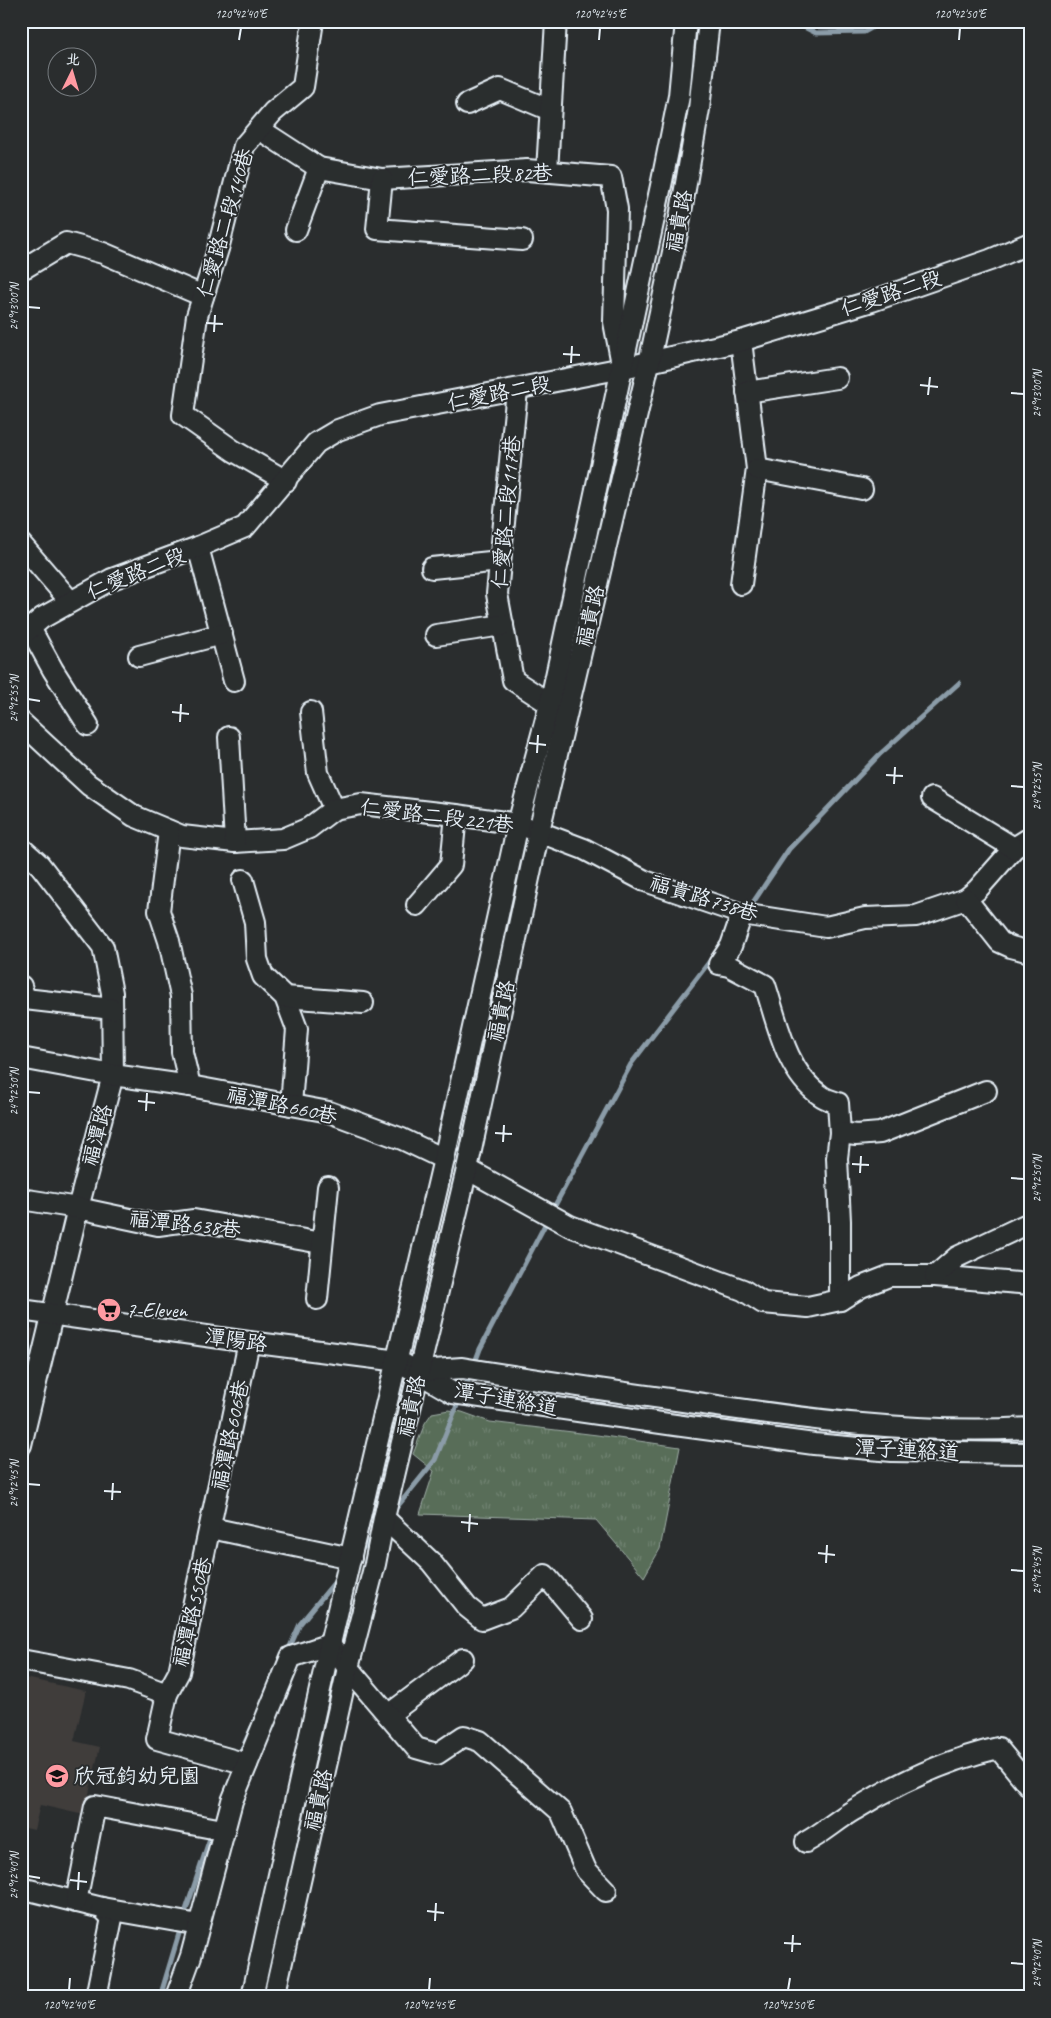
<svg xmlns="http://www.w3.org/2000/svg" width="1051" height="2018" font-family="Caveat,'LXGW WenKai TC',sans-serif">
<defs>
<pattern id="grass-tufts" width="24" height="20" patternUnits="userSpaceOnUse" patternTransform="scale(1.25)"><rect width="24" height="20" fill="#586d58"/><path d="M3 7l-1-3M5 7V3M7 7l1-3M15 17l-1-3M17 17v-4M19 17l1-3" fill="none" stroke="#708271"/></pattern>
</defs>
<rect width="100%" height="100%" fill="#2a2d2e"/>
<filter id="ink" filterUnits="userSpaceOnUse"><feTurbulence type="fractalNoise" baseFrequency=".02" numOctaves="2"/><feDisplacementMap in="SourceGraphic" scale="10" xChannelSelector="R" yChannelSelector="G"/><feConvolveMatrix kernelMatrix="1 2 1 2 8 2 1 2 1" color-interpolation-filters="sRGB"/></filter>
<g filter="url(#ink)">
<!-- built -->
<g fill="#3f3c3b">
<path d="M21 1327 34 1329 21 1381Z"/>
<path d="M21 1677 86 1691 74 1741 100 1747 84 1815 40 1805 34 1830 21 1827Z"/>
</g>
<!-- grass -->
<path fill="url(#grass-tufts)" stroke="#a0afa8" d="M449 1410 462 1412 490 1422 597 1435 680 1447 660 1549 644 1577 596 1520 420 1514 434 1471 413 1454 425 1423 432 1413Z"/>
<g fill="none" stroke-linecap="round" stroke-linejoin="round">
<!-- stream -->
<g stroke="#8b9ca8" stroke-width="5">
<path d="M792 21 816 33 864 32 884 21"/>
<path d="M748 910 789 849 879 755 959 683"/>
<path d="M552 1211 631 1064 713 957"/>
<path d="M474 1365 480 1349 548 1219"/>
<path d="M464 1390 471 1373"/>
<path d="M393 1512 435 1460 460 1398"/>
<path d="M359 1553 373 1536"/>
<path d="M288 1651 300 1624 338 1578"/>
<path d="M238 1758 252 1727"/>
<path d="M183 1919 212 1832"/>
<path d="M160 1997 181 1927"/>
</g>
<!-- minor casing -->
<g stroke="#e8f1f8" stroke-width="24">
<g id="minor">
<path d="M467 104 500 89 550 110"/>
<path d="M259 129 319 168 382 179 527 170 611 177 617 209 614 322 621 359"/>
<path d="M547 171 556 21"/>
<path d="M382 179 377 229 522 240"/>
<path d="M296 230 319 168"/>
<path d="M26 267 66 243 103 253 203 296"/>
<path d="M741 341 757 469 741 584"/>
<path d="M517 390 497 594 513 680 550 704"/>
<path d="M747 392 837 378"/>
<path d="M757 469 862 489"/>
<path d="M286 481 234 451 183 415 197 316 218 249 244 146 273 112 303 87 313 21"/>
<path d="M21 544 70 601"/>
<path d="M198 547 234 681"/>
<path d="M432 568 500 561"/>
<path d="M30 628 53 670 88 725"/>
<path d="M436 635 503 625"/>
<path d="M21 636 42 618 112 579 198 547 245 527 316 443 338 430 380 415 623 368 741 341 872 301 990 260 1030 243"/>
<path d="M139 656 222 634"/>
<path d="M311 712 318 773 334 809"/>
<path d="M21 722 89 785 134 816 182 836 235 842 283 839 309 828 334 809 361 804 456 815 518 824 584 849 645 881 742 914 826 927 865 918 916 916 966 899 977 890 1014 848 1030 838"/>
<path d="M229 737 235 842"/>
<path d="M932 798 1014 848"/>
<path d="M169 831 159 911 169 941 181 996 182 1052 190 1086"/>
<path d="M21 848 40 865 103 947 112 993 113 1075 78 1208 21 1445"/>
<path d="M243 880 255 922 257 959 263 976 285 997 297 1029 291 1105"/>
<path d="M966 899 1000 942 1011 947 1030 952"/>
<path d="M417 905 451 865 456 815"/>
<path d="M742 914 731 946 719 964 729 966 765 985C777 1021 786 1072 820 1095 825 1099 832 1101 838 1103L840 1133 837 1158 840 1221V1300"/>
<path d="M21 986 25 999 112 1009"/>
<path d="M285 997 363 1003"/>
<path d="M21 1058 113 1075 190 1086 329 1112 402 1139 444 1159"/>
<path d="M840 1133 856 1135 880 1133 986 1091"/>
<path d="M467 1169 570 1226 743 1290 763 1303 808 1307 840 1300 861 1287 889 1276H935L1030 1284"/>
<path d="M21 1199 78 1208 158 1225 194 1220 321 1243"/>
<path d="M935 1276 957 1257 1025 1225"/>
<path d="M317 1299 328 1187"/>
<path d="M21 1310 249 1342 398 1361 453 1393 675 1425 814 1444 892 1451 1030 1453"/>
<path d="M419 1371 462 1368C535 1380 609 1391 683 1401 797 1418 914 1435 1030 1428"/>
<path d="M384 1518 431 1562 467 1607 482 1619 511 1608 545 1575 582 1619"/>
<path d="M211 1528 351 1558"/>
<path d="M21 1660 129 1680 167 1694"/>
<path d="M388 1715 463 1659"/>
<path d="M247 1764 157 1739 167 1694 179 1672 249 1342"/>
<path d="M806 1842C823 1833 837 1820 854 1810 899 1782 947 1760 998 1748L1030 1787"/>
<path d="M21 1888 102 1908 112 1918 96 1997"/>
<path d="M76 1902 95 1806 223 1830"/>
<path d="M102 1908 199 1925"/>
<path d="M176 1997 191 1956 232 1801 291 1657 330 1644 348 1668 416 1748 437 1754 464 1736 480 1741 561 1812 586 1870 606 1891"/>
<path d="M252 1997 330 1644 444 1159 518 824 550 704 662 181 679 96 686 21"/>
<path d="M274 1997 348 1668 375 1564 384 1518 467 1169 539 831 649 363 678 229 699 109 709 21"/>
</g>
</g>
<!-- minor -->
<use href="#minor" stroke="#2a2d2e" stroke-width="20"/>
</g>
</g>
<!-- ticks -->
<path fill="none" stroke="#e8f1f8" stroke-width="2" d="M239 40 241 28M599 40 600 28M959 40 960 28M28 307 40 308M206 323 223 324M214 332 215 315M563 354 580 355M571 363 572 346M920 385 938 387M1011 393 1024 394M928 395 930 377M28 699 40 701M172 712 189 714M180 722 181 704M529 743 546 745M537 753 538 735M886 775 903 776M894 784 895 767M1011 786 1024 787M28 1092 40 1093M138 1101 155 1103M146 1111 147 1093M495 1133 512 1134M503 1142 504 1125M852 1164 869 1165M860 1173 861 1156M1011 1178 1024 1179M28 1484 40 1485M104 1491 121 1492M112 1500 113 1483M461 1522 478 1524M469 1532 470 1514M818 1553 835 1555M826 1563 827 1545M1011 1570 1024 1571M28 1876 40 1878M70 1880 87 1882M78 1890 79 1872M427 1911 444 1913M435 1921 436 1903M784 1943 801 1944M792 1952 793 1935M1011 1963 1024 1964M69 1990 70 1978M429 1990 430 1978M788 1990 790 1978"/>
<!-- icons -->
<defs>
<g id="supermarket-disc" transform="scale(1.25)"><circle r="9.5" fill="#ff9aa2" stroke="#2a2d2e"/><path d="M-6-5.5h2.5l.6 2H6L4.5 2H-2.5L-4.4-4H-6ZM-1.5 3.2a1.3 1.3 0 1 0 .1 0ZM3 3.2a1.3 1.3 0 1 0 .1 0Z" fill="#111"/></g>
<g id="school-disc" transform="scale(1.25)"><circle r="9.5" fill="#ff9aa2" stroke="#2a2d2e"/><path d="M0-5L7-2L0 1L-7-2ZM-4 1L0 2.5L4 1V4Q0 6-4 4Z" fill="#111"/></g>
</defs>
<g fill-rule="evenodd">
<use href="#supermarket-disc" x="109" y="1310"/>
<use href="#school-disc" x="57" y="1776"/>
</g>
<g text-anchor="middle" stroke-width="4" stroke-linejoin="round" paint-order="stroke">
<!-- street labels -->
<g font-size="21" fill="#e8f1f8" stroke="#2a2d2e">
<text transform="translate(480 175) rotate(-2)" y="7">仁愛路二段82巷</text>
<text transform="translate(679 221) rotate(-79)" y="7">福貴路</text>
<text transform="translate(225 223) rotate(-74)" y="7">仁愛路二段140巷</text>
<text transform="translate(891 293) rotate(-18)" y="7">仁愛路二段</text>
<text transform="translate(499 393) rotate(-11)" y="7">仁愛路二段</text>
<text transform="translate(506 512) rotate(-85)" y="7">仁愛路二段117巷</text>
<text transform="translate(136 573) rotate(-22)" y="7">仁愛路二段</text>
<text transform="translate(590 616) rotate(-77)" y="7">福貴路</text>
<text transform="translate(437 816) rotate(7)" y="7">仁愛路二段221巷</text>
<text transform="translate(704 898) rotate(17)" y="7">福貴路738巷</text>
<text transform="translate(501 1011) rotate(-78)" y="7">福貴路</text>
<text transform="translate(282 1105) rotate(12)" y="7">福潭路660巷</text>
<text transform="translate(97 1135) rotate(-75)" y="7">福潭路</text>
<text transform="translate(185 1224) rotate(6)" y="7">福潭路638巷</text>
<text transform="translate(236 1340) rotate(8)" y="7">潭陽路</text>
<text transform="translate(506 1399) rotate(10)" y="7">潭子連絡道</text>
<text transform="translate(411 1406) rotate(-77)" y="7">福貴路</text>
<text transform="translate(230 1435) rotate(-78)" y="7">福潭路606巷</text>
<text transform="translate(907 1450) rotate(3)" y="7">潭子連絡道</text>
<text transform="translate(192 1612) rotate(-77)" y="7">福潭路550巷</text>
<text transform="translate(318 1800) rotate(-77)" y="7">福貴路</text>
</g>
<!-- poi labels -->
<g font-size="21" fill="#e8f1f8" stroke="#2a2d2e" text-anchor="start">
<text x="126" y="1317">7-Eleven</text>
<text x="74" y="1783">欣冠鈞幼兒園</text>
</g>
</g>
<!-- margin -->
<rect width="1051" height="2018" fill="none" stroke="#2a2d2e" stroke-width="55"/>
<!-- north arrow -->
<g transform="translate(72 72) rotate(5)"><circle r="24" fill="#2a2d2e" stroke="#767b7f"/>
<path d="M0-4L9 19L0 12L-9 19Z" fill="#ff9aa2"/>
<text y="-8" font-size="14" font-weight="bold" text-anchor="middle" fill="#e8f1f8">北</text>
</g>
<rect x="28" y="28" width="996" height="1962" fill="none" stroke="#e8f1f8" stroke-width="2"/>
<g font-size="12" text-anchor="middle" fill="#e8f1f8">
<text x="241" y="18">120°42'40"E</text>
<text x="600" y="18">120°42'45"E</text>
<text x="960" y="18">120°42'50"E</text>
<text transform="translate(14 307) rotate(-90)" y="4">24°13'00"N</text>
<text transform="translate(1037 394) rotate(-90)" y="4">24°13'00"N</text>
<text transform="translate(14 699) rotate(-90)" y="4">24°12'55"N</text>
<text transform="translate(1037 787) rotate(-90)" y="4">24°12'55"N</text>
<text transform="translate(14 1092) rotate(-90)" y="4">24°12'50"N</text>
<text transform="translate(1037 1179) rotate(-90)" y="4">24°12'50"N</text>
<text transform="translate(14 1484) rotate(-90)" y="4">24°12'45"N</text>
<text transform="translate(1037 1571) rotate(-90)" y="4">24°12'45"N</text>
<text transform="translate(14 1876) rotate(-90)" y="4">24°12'40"N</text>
<text transform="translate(1037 1964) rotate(-90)" y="4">24°12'40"N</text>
<text x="69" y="2009">120°42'40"E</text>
<text x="429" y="2009">120°42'45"E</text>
<text x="788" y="2009">120°42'50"E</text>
</g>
</svg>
